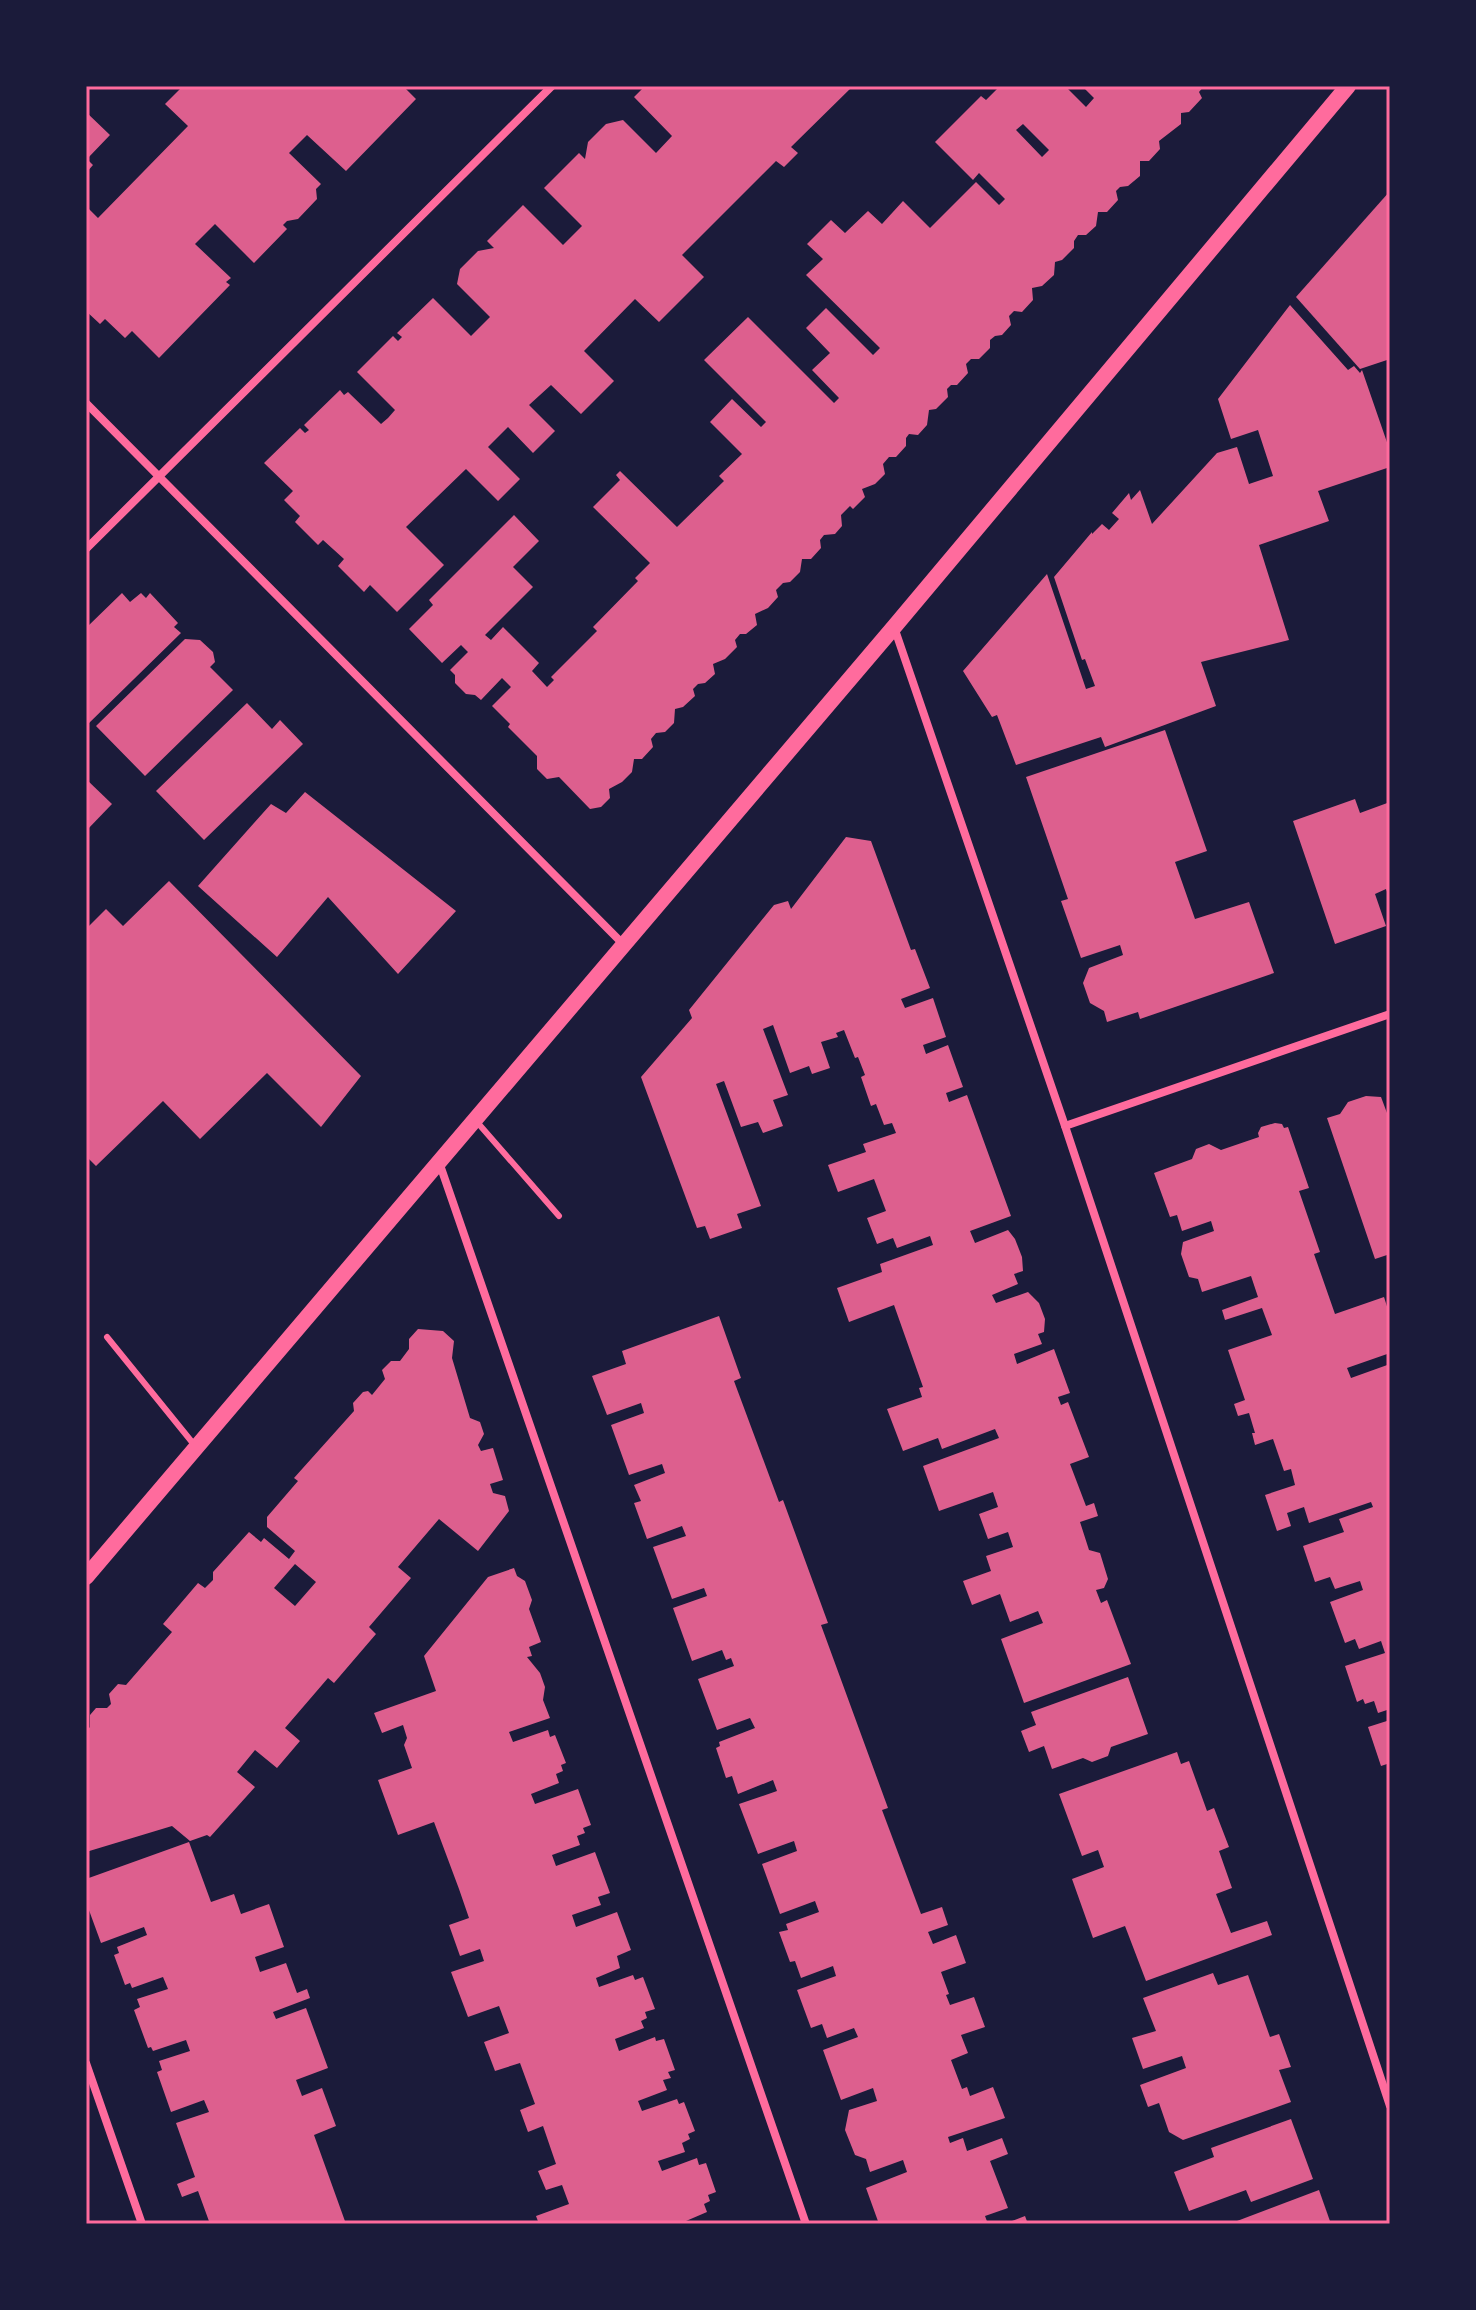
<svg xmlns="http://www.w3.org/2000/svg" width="1476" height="2310" font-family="Merriweather,serif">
<rect width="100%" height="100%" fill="#1b1b3a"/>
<!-- building -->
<g fill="#dd5f8e" fill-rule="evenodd">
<path d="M183 86H403L416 99 346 171 307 135 289 153 321 184 316 189 317 199 298 219 287 221 283 225 287 229 254 263 215 224 195 244 231 278 226 282 230 285 159 358 132 331 125 338 105 319 100 324 86 311V206L98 218 188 126 165 104Z"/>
<path d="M645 86H853L791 147 798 153 784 167 776 161 682 255 704 277 659 322 635 299 584 351 614 381 581 414 551 385 529 405 555 431 533 453 508 427 488 447 520 479 498 501 466 469 406 527 444 565 397 612 370 585 364 592 338 566 344 559 323 540 318 545 295 522 300 516 284 500 293 491 264 463 300 428 305 433 309 430 304 425 340 390 344 395 348 392 381 424 388 418 395 410 357 372 393 336 398 341 402 337 397 333 433 298 471 336 490 317 457 284 460 269 478 251 494 248 487 241 523 205 563 245 582 226 544 188 579 153 585 159 588 142 606 124 623 120 656 153 672 136 634 97Z"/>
<path d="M1000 86H1065L1086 107 1094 98 1082 86H1204L1199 92 1202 98 1189 112 1181 113V124L1159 141 1160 149 1149 161H1140V176L1128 186 1120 187 1116 191 1118 200 1107 212H1098L1096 226 1086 235H1078L1074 241V248L1062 260 1055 262 1054 275 1042 286 1032 288 1033 300 1022 312 1014 311 1009 316 1011 325 1002 335 995 336 990 340V348L979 359H971L966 364 968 373 957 385H951L947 389 948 397 936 409 929 410 927 425 918 435 909 434 906 438V446L896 457H889L883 464 885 474 875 484 862 489 865 497 853 509 850 506 841 515 842 526 835 534 824 535 820 540 821 548 811 559H802L800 572 790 582 783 583 776 590 778 597 768 608 755 614 757 625 746 634H740L735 640 737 647 725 659 713 664 715 674 705 683 698 684 693 689 695 696 683 707 675 709 674 723 665 732 656 733 651 739 653 747 642 759H634L632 772 622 782 609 789 610 798 601 807 590 809 559 777 547 779 537 769V756L508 727 510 724 492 706 511 687 502 678 481 700 475 695 466 694 455 683V675L450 670 468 652 461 645 442 663 409 629 433 605 429 600 514 515 539 541 513 567 533 587 485 635 491 640 503 627 539 663 532 671 547 687 554 680 551 677 597 631 593 627 638 581 635 578 650 563 593 507 620 480 616 475 620 471 677 527 724 481 719 476 742 454 710 422 732 399 761 427 766 422 704 360 748 317 834 403 839 398 812 370 830 353 806 328 826 308 873 355 880 348 806 275 823 259 807 244 831 220 845 233 868 211 882 224 903 201 930 228 976 182 999 205 1005 199 979 173 973 180 935 142 981 96 986 100ZM1023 124 1049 150 1042 157 1016 130Z"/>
<path d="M86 112 110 135 87 159 93 165 86 173Z"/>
<path d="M1390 191V359L1360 369 1296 297Z"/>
<path d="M1290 305 1348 370 1354 366 1360 373 1362 370 1390 451V467L1318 491 1329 521 1259 545 1289 640 1201 662 1216 706 1105 747 1101 737 1016 765 997 715 992 717 963 671 1047 574 1086 689 1095 686 1085 659 1082 660 1054 577 1092 532V534L1102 524 1109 530 1119 519 1112 513 1129 493 1131 500 1140 490 1152 524 1217 453 1237 447 1249 484 1273 476 1258 430 1231 439 1218 399Z"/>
<path d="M122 593 130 602 141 593 146 598 150 593 178 623 174 627 181 633 86 726V628Z"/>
<path d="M185 639 200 640 213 652 215 662 210 667 233 690 145 776 96 726Z"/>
<path d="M247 703 272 729 280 720 303 744 204 840 156 791Z"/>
<path d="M1165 730 1207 851 1175 862 1195 919 1249 902 1274 973 1140 1019 1138 1012 1107 1022 1104 1011 1090 1003 1083 983 1089 968 1123 955 1120 945 1081 958 1061 901 1068 899 1026 777Z"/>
<path d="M86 779 112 804 86 831Z"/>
<path d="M305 792 456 911 398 974 328 897 277 957 198 886 271 804 286 813Z"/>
<path d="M1355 799 1360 813 1390 802V900L1386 889 1375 894 1386 926 1335 944 1293 821Z"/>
<path d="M846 837 871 841 911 950 915 949 930 988 901 999 905 1008 933 998 946 1037 923 1045 926 1054 948 1045 963 1087 946 1093 949 1102 967 1095 1011 1216 970 1231 975 1243 1008 1230 1015 1239 1022 1257 1023 1271 1014 1274 1018 1284 992 1295 996 1303 1028 1292 1039 1303 1045 1319 1044 1332 1038 1334 1042 1344 1014 1354 1017 1364 1054 1349 1070 1393 1058 1397 1061 1405 1068 1402 1089 1457 1070 1464 1086 1506 1094 1503 1098 1516 1080 1522 1089 1550 1100 1553 1108 1579 1104 1588 1096 1590 1101 1603 1107 1600 1131 1664 1024 1703 1001 1639 1043 1623 1038 1611 1010 1622 1000 1594 972 1605 963 1581 991 1571 986 1556 1013 1547 1008 1532 988 1539 979 1514 998 1507 993 1492 939 1511 923 1466 999 1438 995 1429 942 1449 938 1438 903 1451 887 1409 922 1397 919 1388 923 1387 894 1305 849 1322 837 1288 882 1272 880 1264 933 1245 930 1236 897 1248 893 1238 877 1244 867 1218 886 1211 874 1179 838 1192 828 1165 866 1152 863 1144 896 1133 892 1123 884 1125 876 1104 871 1106 861 1077 865 1075 858 1057 855 1058 844 1030 836 1033 838 1037 821 1042 830 1068 812 1074 809 1066 790 1073 773 1025 763 1029 788 1095 773 1100 783 1126 763 1133 758 1122 741 1127 724 1081 716 1084 761 1206 737 1214 742 1228 710 1239 705 1226 697 1228 641 1077 692 1018 689 1010 774 905 788 901 791 909Z"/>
<path d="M169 881 361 1076 321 1127 267 1073 200 1139 163 1101 96 1166 86 1156V929L106 909 123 926Z"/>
<path d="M1366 1096 1381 1097 1390 1121V1254L1375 1259 1327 1118 1340 1114 1348 1102Z"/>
<path d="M1275 1123 1282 1124 1284 1128 1288 1127 1309 1188 1299 1191 1320 1252 1314 1254 1335 1314 1384 1297 1390 1316V1353L1347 1368 1351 1378 1390 1364V1709L1378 1713 1374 1701 1365 1704 1363 1699 1357 1702 1345 1666 1385 1653 1381 1641 1359 1649 1355 1639 1345 1643 1330 1602 1363 1590 1360 1581 1335 1589 1330 1577 1315 1582 1303 1546 1344 1532 1339 1519 1373 1507 1371 1502 1309 1523 1304 1507 1287 1513 1291 1526 1277 1531 1265 1495 1295 1485 1291 1469 1284 1471 1273 1439 1255 1445 1252 1433H1255L1249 1413 1238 1416 1234 1404 1245 1400 1228 1350 1272 1335 1262 1308 1225 1320 1222 1310 1258 1297 1251 1276 1202 1292 1198 1279 1189 1277 1181 1254 1183 1242 1214 1231 1211 1221 1182 1231 1177 1215 1170 1217 1154 1173 1192 1159 1196 1149 1209 1144 1221 1150 1259 1137 1258 1133 1261 1127Z"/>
<path d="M719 1316 741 1378 734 1381 779 1502 783 1500 828 1623 821 1625 888 1808 882 1810 921 1914 942 1907 948 1925 928 1932 933 1944 956 1935 966 1963 941 1972 949 1994 946 1995 950 2005 974 1997 985 2027 961 2035 968 2053 951 2060 962 2089 967 2087 970 2096 993 2087 1005 2118 948 2137 950 2143 963 2138 967 2151 1002 2138 1008 2154 990 2161 1008 2208 985 2216 988 2224H879L866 2188 907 2172 903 2160 870 2172 866 2159 855 2155 845 2130 849 2110 877 2101 873 2088 841 2100 823 2050 858 2037 854 2028 827 2038 822 2024 811 2028 797 1990 836 1976 833 1966 801 1978 795 1961 790 1962 779 1932 788 1930 786 1924 819 1912 815 1901 780 1914 762 1864 797 1851 794 1841 758 1854 739 1804 777 1791 773 1780 738 1794 732 1776 726 1778 716 1748 720 1746 719 1742 755 1728 750 1718 717 1730 698 1679 734 1666 731 1658 726 1660 722 1650 692 1661 673 1608 707 1596 704 1588 672 1599 653 1547 686 1536 682 1526 647 1539 634 1503 641 1501 634 1485 665 1473 662 1464 629 1475 611 1425 644 1413 641 1403 607 1415 592 1376 626 1364 622 1351Z"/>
<path d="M418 1329 443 1331 454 1341 452 1358 470 1418 480 1422 484 1434 478 1445 481 1451 493 1448 503 1480 490 1484 493 1493 505 1496 509 1511 478 1551 439 1519 398 1567 411 1578 369 1627 376 1634 334 1683 328 1678 285 1728 300 1741 277 1768 255 1750 237 1772 255 1787 210 1837 207 1835 190 1841 172 1826 86 1852V1732L90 1727V1715L96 1708H107L111 1704 109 1694 118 1684 126 1685 172 1632 163 1624 198 1583 205 1588 213 1580V1572L249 1532 261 1542 264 1538 289 1559 295 1551 267 1527V1517L298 1481 294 1478 354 1411 353 1403 363 1392 368 1391 372 1395 385 1379 382 1370 391 1361H400L409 1349V1339ZM295 1564 316 1582 295 1606 274 1588Z"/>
<path d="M514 1568 517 1576 525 1581 532 1600 529 1609 541 1642 529 1647 532 1656 527 1657 540 1673 545 1687 543 1700 550 1718 509 1732 513 1742 548 1730 550 1737 555 1735 566 1763 561 1765 563 1771 556 1774 559 1783 531 1794 535 1804 578 1789 591 1825 583 1828 585 1833 577 1836 580 1845 552 1855 556 1866 595 1852 610 1893 598 1897 601 1905 572 1915 576 1927 617 1912 631 1950 617 1956 620 1968 596 1978 599 1987 633 1975 635 1980 643 1977 655 2009 645 2012 647 2018 641 2021 644 2028 615 2039 619 2051 655 2037 656 2041 664 2039 675 2070 668 2072 671 2078 663 2080 667 2090 638 2101 642 2111 677 2099 679 2104 684 2102 695 2131 688 2134 690 2139 682 2143 685 2152 658 2161 662 2171 697 2158 699 2165 706 2163 716 2192 708 2195 710 2201 704 2204 707 2212 679 2224H539L536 2216 569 2204 562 2185 546 2190 538 2171 556 2164 543 2126 528 2132 520 2110 535 2104 520 2063 495 2071 484 2042 509 2033 499 2006 468 2017 451 1972 484 1961 480 1949 460 1956 449 1925 469 1918 459 1889 434 1822 398 1835 378 1780 412 1768 404 1745 407 1738 403 1725 382 1733 374 1713 436 1691 424 1656 488 1577Z"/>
<path d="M1128 1677 1148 1734 1111 1747 1108 1756 1092 1762 1083 1758 1052 1769 1044 1746 1029 1752 1021 1731 1036 1725 1031 1712Z"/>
<path d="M1390 1720V1763L1381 1766 1368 1727Z"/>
<path d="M1177 1752 1181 1764 1189 1761 1207 1811 1214 1808 1229 1847 1219 1851 1232 1888 1216 1894 1231 1933 1267 1921 1272 1935 1146 1981 1125 1926 1093 1938 1072 1879 1104 1867 1098 1850 1082 1856 1059 1794Z"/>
<path d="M189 1842 211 1902 234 1894 241 1914 269 1904 284 1947 255 1957 260 1972 286 1963 297 1993 307 1989 310 1998 273 2012 276 2019 306 2008 328 2068 296 2080 302 2096 322 2088 336 2126 314 2135 346 2224H210L198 2191 182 2197 177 2184 195 2177 176 2123 209 2112 204 2100 171 2112 157 2072 162 2070 159 2061 190 2051 186 2040 153 2051 151 2047 148 2048 134 2010 140 2007 137 1999 168 1989 163 1977 132 1988 130 1983 125 1985 114 1955 119 1953 117 1947 147 1935 144 1927 101 1943 86 1902V1879Z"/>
<path d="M1213 1973 1218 1985 1248 1975 1270 2037 1279 2034 1291 2067 1279 2070 1291 2102 1183 2140 1169 2132 1159 2103 1148 2107 1140 2085 1186 2068 1182 2056 1143 2069 1132 2038 1156 2031 1143 1998Z"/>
<path d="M1291 2119 1313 2179 1251 2202 1246 2190 1189 2211 1174 2172 1214 2157 1211 2148Z"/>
<path d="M1319 2190 1331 2224H1239L1237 2221Z"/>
<path d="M1025 2216 1028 2224H1004Z"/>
</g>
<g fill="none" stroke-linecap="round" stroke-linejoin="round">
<!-- service -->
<g stroke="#ff6b9d" stroke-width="6">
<path d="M477 1122 559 1216"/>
<path d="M107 1337 196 1447"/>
</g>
<!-- minor -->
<g stroke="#ff6b9d" stroke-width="8">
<path d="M86 403 623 944"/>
<path d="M86 549 552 86"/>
<path d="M894 627 1065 1126 1390 2106"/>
<path d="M1065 1126 1390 1014"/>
<path d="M439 1162 806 2224"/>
<path d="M86 2063 142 2224"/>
</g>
<!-- secondary -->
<path stroke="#ff6b9d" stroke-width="16" d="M86 1577 894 627 1348 86"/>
</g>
<!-- border -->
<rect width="1476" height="2310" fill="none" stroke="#1b1b3a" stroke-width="176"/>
<rect x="88" y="88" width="1300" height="2134" fill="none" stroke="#ff6b9d" stroke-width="3"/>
</svg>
